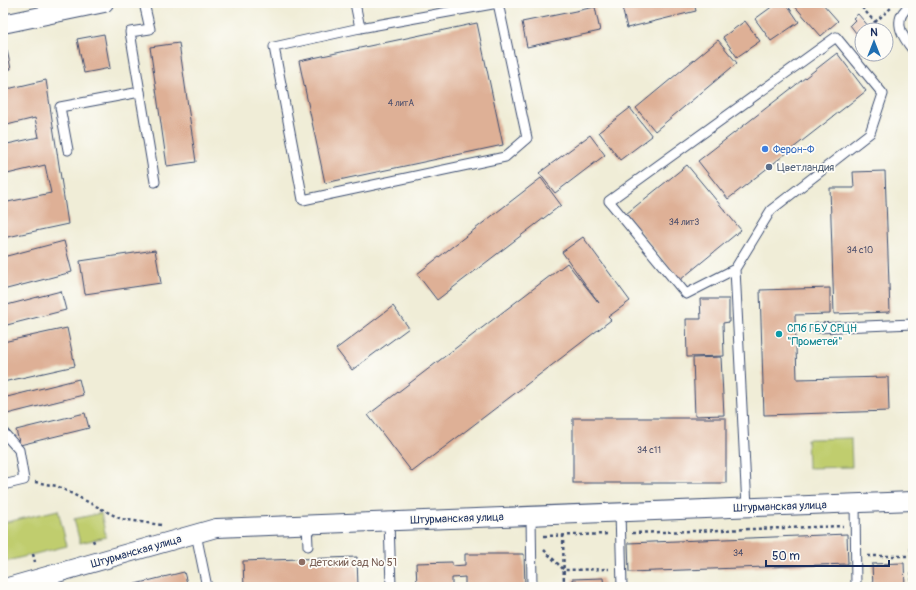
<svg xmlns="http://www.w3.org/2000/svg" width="916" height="590" font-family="Pangolin,sans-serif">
<rect width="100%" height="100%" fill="#fdfcf7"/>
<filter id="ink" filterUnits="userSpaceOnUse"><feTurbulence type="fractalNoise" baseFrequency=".025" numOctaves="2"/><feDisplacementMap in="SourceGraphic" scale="8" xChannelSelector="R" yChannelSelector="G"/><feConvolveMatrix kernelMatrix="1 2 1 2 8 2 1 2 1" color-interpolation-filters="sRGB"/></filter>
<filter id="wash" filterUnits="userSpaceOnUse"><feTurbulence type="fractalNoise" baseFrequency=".012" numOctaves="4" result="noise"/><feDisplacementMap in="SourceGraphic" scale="16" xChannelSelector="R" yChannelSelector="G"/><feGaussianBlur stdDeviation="0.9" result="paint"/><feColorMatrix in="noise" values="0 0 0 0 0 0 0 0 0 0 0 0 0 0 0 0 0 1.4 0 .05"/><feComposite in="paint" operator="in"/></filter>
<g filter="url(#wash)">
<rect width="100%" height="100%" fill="#f0edd7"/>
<!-- green -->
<g fill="#c0cd6e" stroke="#6e7e66">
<path d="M851 438 852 467 808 468 807 439Z"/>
<path d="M58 510 67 546 3 562V523Z"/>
<path d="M101 513 106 537 80 543 74 519Z"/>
</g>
<g id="blocks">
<!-- building -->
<g fill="#deb096">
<path d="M621 3H694L696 11 627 28Z"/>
<path d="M777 3H786L799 22 771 41 755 19Z"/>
<path d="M792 3H822L838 21 821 36Z"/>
<path d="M595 7 600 31 527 47 522 22Z"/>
<path d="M858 14 870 28 868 30H862V35L859 37 850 25 855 20 853 18Z"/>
<path d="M745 21 760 41 737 57 723 37Z"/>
<path d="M477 23 503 145 325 183 299 61Z"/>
<path d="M104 34 110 68 84 73 77 39Z"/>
<path d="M718 40 737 63 655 131 636 108Z"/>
<path d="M179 43 196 162 167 166 150 47Z"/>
<path d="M3 50H7L11 69 3 70Z"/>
<path d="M837 53 866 91 728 199 698 161Z"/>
<path d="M871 54H885L875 60Z"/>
<path d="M46 80 68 224 3 238V203L51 193 45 165 3 175V145L39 137 35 118 3 126V90Z"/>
<path d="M630 108 652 136 620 160 599 132Z"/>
<path d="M590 135 605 155 555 193 539 173Z"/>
<path d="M687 165 741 230 680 280 626 214Z"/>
<path d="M885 171 890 312 834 314 830 188H854L853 172Z"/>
<path d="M541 178 561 205 437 300 417 274Z"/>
<path d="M583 237 630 301 608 317 611 320 412 472 368 415 567 263 599 303 562 252Z"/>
<path d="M64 241 72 272 3 290V257Z"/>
<path d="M155 250 161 283 85 294 80 261Z"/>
<path d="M830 288V314L795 315 797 379 888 377 889 411 764 415 760 290Z"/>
<path d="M61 291 66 310 3 326V306Z"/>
<path d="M700 299H729V322L723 323 724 356 687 357 686 319H701Z"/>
<path d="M393 306 409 328 352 370 336 349Z"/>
<path d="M67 328 75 366 3 382V342Z"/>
<path d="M721 357 724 415 695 416 693 358Z"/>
<path d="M79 379 83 395 3 415V398Z"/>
<path d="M85 413 89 428 20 445 16 430Z"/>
<rect x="573" y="418" width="153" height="65"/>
<path d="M847 534 848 564 629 572 628 543Z"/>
<path d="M465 554H524L525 586 465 587V577L452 578V587H417L416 563 452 562V566L465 565Z"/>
<path d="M357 557 358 587H244L243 561Z"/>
<path d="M904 563 905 587H873L872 564Z"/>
<path d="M184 572 188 587H127V586Z"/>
<path d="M603 578 604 587H573L572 579Z"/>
</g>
</g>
</g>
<g filter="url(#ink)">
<use href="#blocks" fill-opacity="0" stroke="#3b4c70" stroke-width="1"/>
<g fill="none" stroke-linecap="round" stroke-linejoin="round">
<!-- lane casing -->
<g stroke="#3b4c70" stroke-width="11">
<g id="lane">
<path d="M144 3 150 29 130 32 155 182"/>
<path d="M355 3 360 28"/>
<path d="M498 3 527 138 505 157 303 200 274 47 360 28Z"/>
<path d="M913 4C909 5 908 7 905 10 893 23 904 39 913 50"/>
<path d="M68 150 60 107 140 92"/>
<path d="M735 269 771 210 870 133 883 94 836 37 609 201 686 294 735 269 747 507"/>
<path d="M817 328 913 324"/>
<path d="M3 432 19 450 24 480 3 485"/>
<path d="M855 503 856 587"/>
<path d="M620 512 622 587"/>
<path d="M531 516 532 587"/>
<path d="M389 521 391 587"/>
<path d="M307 524 308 546"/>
<path d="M196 534 207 587"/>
</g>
</g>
<!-- street casing -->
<g stroke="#3b4c70" stroke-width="20">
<g id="street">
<path d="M3 24 104 3"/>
<path d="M8 587 216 528 913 501"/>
</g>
</g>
<!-- path -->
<g stroke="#3b4c70" stroke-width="2.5" stroke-dasharray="3 3" stroke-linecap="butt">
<path d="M858 3 881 29"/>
<path d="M875 22 891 8"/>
<path d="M35 482 57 486 121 519 161 525"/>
<path d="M910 518 912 587"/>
<path d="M632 533 843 526"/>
<path d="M563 535 564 587"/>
<path d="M544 536 609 534"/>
<path d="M93 540 95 545"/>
<path d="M544 550 564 570 609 569"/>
<path d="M33 554 35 562"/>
<path d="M868 556H911"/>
</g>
<!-- lane -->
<use href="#lane" stroke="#fff" stroke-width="9"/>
<!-- street -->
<use href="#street" stroke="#fff" stroke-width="18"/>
</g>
</g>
<!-- markers -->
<circle fill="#3f7fe0" stroke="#fdfcf7" stroke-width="1.5" cx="765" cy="149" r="4"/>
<circle fill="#5c6f8a" stroke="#fdfcf7" stroke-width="1.5" cx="769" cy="167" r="4"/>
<circle fill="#0f9aa8" stroke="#fdfcf7" stroke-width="1.5" cx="779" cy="334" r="4"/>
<circle fill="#8d6e63" stroke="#fdfcf7" stroke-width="1.5" cx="302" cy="562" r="4"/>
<g text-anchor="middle" stroke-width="3.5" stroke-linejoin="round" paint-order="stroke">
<!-- number labels -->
<g font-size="9" fill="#4c4f6c">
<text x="401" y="106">4 литА</text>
<text x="684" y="225">34 лит3</text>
<text x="860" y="253">34 с10</text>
<text x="649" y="453">34 с11</text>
<text x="738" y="556">34</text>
</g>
<!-- shop labels -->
<g font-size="11" fill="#366cbe" stroke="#fdfcf7" text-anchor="start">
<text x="773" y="153">Ферон-Ф</text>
</g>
<!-- service labels -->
<g font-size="11" fill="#4e5e75" stroke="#fdfcf7" text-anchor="start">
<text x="777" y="171">Цветландия</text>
</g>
<!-- culture labels -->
<g font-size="11" fill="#0d838f" stroke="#fdfcf7" text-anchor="start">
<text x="787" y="332">СПб ГБУ СРЦН<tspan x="787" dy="13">"Прометей"</tspan></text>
</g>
<!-- street labels -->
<g font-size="11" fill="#1b2f5e" stroke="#fdfcf7">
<text transform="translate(780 506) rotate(-2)" y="4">Штурманская улица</text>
<text transform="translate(457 518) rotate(-2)" y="4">Штурманская улица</text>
<text transform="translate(136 551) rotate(-16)" y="4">Штурманская улица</text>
</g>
<!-- education labels -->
<g font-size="11" fill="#785e54" stroke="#fdfcf7" text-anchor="start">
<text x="310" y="566">Детский сад № 51</text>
</g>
</g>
<!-- margin -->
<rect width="916" height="590" fill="none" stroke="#fdfcf7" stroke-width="16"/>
<!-- north arrow -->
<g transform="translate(874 42)"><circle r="19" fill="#fdfcf7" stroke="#a3aaba"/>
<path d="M0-3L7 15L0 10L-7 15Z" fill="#1f6fb2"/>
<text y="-6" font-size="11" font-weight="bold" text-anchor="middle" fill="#1b2f5e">N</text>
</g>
<!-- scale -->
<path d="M766 560v6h123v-6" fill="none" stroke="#1b2f5e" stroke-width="2"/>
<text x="772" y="560" font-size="12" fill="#1b2f5e" stroke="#fdfcf7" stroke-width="3" paint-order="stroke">50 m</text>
</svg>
